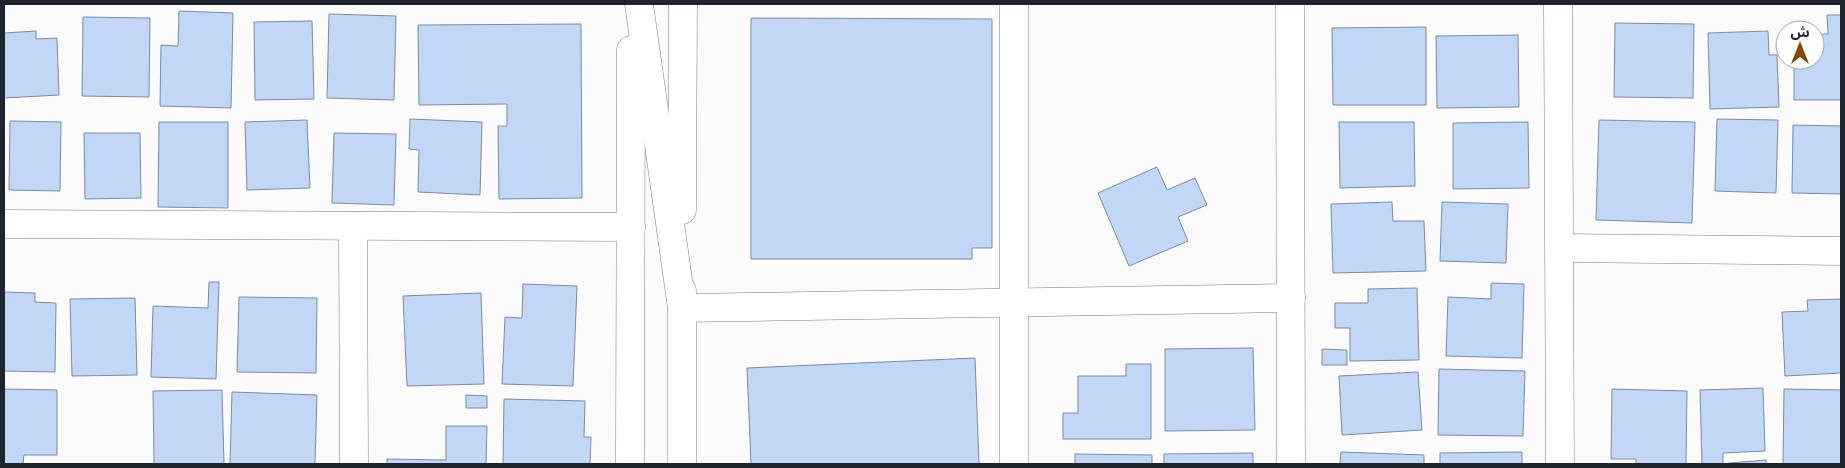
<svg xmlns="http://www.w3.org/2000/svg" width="1845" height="468" font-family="Mulish,'Noto Sans Arabic',sans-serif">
<rect width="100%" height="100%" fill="#fbfbfb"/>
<!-- building -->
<g fill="#c2d7f6" stroke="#7b8ba3">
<path d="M179 11 233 13 231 108 160 106 161 45 178 46Z"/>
<path d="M329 14 396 16 394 100 327 98Z"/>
<path d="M1827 15H1841V100H1794V60H1815V34H1828Z"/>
<path d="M83 17 150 18 149 97 82 96Z"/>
<path d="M751 18 992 19V248H972V259H751Z"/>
<path d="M312 21 314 99 255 100 254 22Z"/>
<path d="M1615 23 1694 24 1693 98 1614 97Z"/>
<path d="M581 24 582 198 499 199 498 126H507V104L419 105 418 25Z"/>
<path d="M1426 27V105H1333L1332 28Z"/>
<path d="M36 31V39L57 38 59 95 4 98V33Z"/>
<path d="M1768 31 1769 55H1777L1779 107 1710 109 1708 33Z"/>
<path d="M1518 35 1519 107 1437 108 1436 36Z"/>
<path d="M410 119 482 122 480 195 418 192 419 150 409 149Z"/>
<path d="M1717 119 1778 120 1776 193 1715 191Z"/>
<path d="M307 120 310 188 247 190 245 122Z"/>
<path d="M1599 120 1695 122 1692 223 1596 220Z"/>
<path d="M10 121 61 122 60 191 9 190Z"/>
<path d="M159 122H228V208L158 207Z"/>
<path d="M1339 122H1414L1415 186 1340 188Z"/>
<path d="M1528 122 1529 188 1453 189V123Z"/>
<path d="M1793 125 1841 126V194L1792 193Z"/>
<path d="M84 133H140L141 198 85 199Z"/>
<path d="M334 133 396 134 394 205 332 203Z"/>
<path d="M1157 167 1167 190 1195 178 1207 205 1178 217 1188 241 1129 266 1098 193Z"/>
<path d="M1392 202 1393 221H1424L1426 271 1333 273 1331 204Z"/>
<path d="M1442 202 1508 204 1506 263 1440 261Z"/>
<path d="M209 282H219L216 379 151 377 153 306 208 308Z"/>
<path d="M1491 283 1524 284 1522 358 1446 356 1448 297 1491 299Z"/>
<path d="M523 284 577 286 573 386 502 384 505 317 522 318Z"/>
<path d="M1417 288 1419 360 1350 361V328H1335V303H1368V289Z"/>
<path d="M4 292 35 293V302L56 303 55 372 4 371Z"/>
<path d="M481 293 484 384 407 386 403 296Z"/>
<path d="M239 297 317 298 316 373 237 372Z"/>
<path d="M135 298 137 375 72 376 70 299Z"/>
<path d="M1841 299V373L1785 376 1782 312 1808 311 1807 300Z"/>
<path d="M1253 348 1255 430 1165 431V349Z"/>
<path d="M1322 349 1347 350V365H1322Z"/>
<path d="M975 358 979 464H751L747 368Z"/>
<path d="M1126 364H1151V439H1063V413H1078V376H1126Z"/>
<path d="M1439 369 1525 371 1523 436 1438 435Z"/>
<path d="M1418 372 1422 430 1342 435 1339 376Z"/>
<path d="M1763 388 1765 451 1723 453V464H1702L1700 390Z"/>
<path d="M4 389 57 390V455H24L23 464H4Z"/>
<path d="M1612 389 1687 391 1686 464H1636V459H1611Z"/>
<path d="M1784 389 1841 390V464H1783Z"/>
<path d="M222 390 224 464H154L153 391Z"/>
<path d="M232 392 317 395 315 464H230Z"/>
<path d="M466 395 487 396V408H466Z"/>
<path d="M504 399 585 401 584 437H591L590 464H503Z"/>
<path d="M446 426H487L486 464H387V459L446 460Z"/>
<path d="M1341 452 1424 455V464H1340Z"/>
<path d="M1522 452V464H1440V453Z"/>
<path d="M1253 453V464H1164V454Z"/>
<path d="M1075 454 1152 455V464H1075Z"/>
<path d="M1766 460V464H1729V463Z"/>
</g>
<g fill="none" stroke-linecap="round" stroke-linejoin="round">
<!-- minor casing -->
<g stroke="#6e7e95" stroke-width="29">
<g id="minor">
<path d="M639 4 682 308 1291 298"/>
<path d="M1290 4 1291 464"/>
<path d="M1558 4 1560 464"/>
<path d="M682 210 683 4"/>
<path d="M4 224 631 227"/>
<path d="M353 226 354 464"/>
<path d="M1560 248 1841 251"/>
<path d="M630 464 631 50"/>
<path d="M682 464V291"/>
<path d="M1014 464V4"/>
</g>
</g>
<!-- minor -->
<use href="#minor" stroke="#fff" stroke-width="28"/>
</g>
<!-- border -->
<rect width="1845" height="468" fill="none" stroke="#1e252e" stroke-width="10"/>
<!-- north arrow -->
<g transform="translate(1800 45)"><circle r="24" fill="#ffffff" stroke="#a5a8ab"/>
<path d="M0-4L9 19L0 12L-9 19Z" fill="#854708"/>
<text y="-8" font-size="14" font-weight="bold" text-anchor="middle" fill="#1e252e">ش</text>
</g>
</svg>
